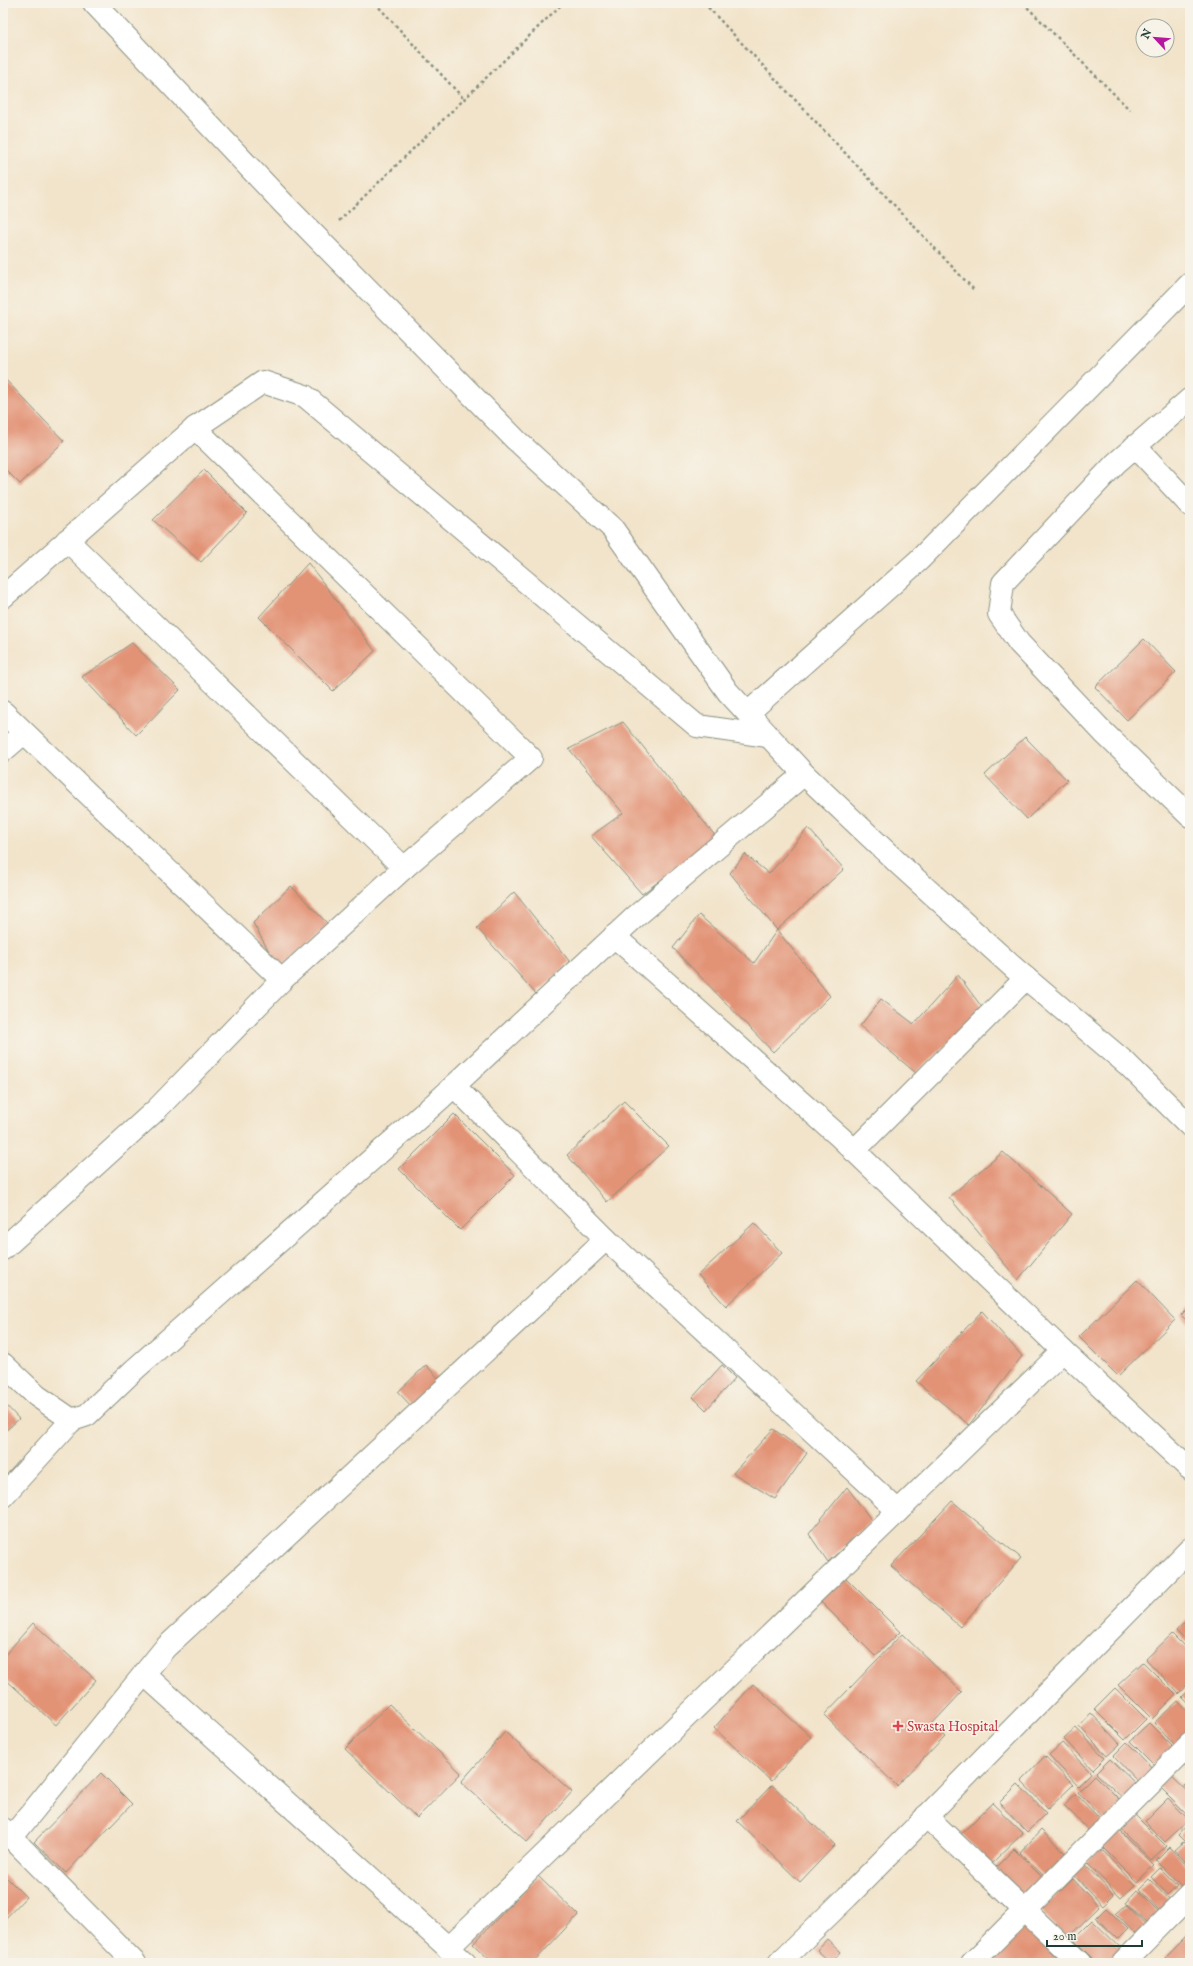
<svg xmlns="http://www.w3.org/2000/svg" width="1193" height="1966" font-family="'IM FELL English',serif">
<rect width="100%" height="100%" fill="#f7f3e8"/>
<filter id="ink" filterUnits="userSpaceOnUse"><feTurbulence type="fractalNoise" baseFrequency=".025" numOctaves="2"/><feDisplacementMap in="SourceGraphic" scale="8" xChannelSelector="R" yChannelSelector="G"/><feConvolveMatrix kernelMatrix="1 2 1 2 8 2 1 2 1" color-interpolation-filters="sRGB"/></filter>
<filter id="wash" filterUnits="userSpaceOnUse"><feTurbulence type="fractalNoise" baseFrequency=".012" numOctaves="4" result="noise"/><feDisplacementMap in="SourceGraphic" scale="16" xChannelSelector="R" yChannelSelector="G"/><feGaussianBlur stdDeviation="0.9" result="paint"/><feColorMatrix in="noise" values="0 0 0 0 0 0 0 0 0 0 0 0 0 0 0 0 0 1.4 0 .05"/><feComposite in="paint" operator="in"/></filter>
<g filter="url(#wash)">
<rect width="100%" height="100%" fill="#f2e4cb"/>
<g id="blocks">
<!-- building -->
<g fill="#e29274">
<path d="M3 377 64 441 20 484 3 467Z"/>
<path d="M204 470 247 513 201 562 153 520Z"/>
<path d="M308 563 375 651 333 691 259 617Z"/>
<path d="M1144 639 1176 672 1127 720 1095 687Z"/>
<path d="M132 643 180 690 136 735 82 677Z"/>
<path d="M623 722 717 838 642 894 591 836 623 813 569 749Z"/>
<path d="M1025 737 1067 780 1027 819 985 775Z"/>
<path d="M808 828 844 869 777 930 730 873 745 854 769 874Z"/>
<path d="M291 886 329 925 279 969 253 923Z"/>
<path d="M514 892 570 962 536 994 477 928Z"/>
<path d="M699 915 754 963 777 930 830 996 773 1052 673 948Z"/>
<path d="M958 975 984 1010 916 1073 860 1026 881 999 914 1024Z"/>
<path d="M624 1101 669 1146 607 1202 567 1155Z"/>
<path d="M454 1114 515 1175 460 1230 399 1169Z"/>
<path d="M1003 1152 1072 1214 1018 1280 949 1197Z"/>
<path d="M754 1223 782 1253 726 1306 698 1275Z"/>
<path d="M1137 1280 1175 1320 1118 1376 1079 1337Z"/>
<path d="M1190 1306V1324L1181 1315Z"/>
<path d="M982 1311 1022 1356 969 1425 916 1381Z"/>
<path d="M426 1365 441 1381 413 1408 398 1392Z"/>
<path d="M722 1365 735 1378 706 1410 693 1397Z"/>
<path d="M3 1402 19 1419 3 1433Z"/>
<path d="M773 1429 807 1453 775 1499 733 1473Z"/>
<path d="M847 1487 872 1521 828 1562 809 1534Z"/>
<path d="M952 1501 1021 1558 960 1627 891 1566Z"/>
<path d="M840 1572 900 1632 875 1656 815 1596Z"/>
<path d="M1190 1616V1645L1176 1631Z"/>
<path d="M33 1623 96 1680 56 1725 3 1677V1657Z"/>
<path d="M902 1634 962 1692 932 1724 945 1736 897 1786 824 1715Z"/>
<path d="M1172 1634 1190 1652V1683L1179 1694 1146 1659Z"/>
<path d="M1143 1662 1176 1695 1152 1719 1118 1685Z"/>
<path d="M753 1684 811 1737 771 1781 714 1728Z"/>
<path d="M1115 1688 1146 1719 1125 1740 1094 1709Z"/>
<path d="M1190 1689V1705L1182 1697Z"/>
<path d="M1178 1701 1190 1714V1736L1177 1748 1154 1723Z"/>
<path d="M389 1704 461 1773 417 1818 345 1749Z"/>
<path d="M1091 1713 1120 1744 1107 1756 1079 1726Z"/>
<path d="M1149 1723 1177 1751 1158 1769 1130 1741Z"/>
<path d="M1076 1728 1105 1758 1093 1770 1064 1739Z"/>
<path d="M505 1732 572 1792 527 1842 461 1782Z"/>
<path d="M1127 1742 1155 1771 1141 1785 1113 1756Z"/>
<path d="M1062 1743 1091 1773 1078 1786 1049 1755Z"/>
<path d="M1045 1756 1073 1785 1048 1809 1021 1781Z"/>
<path d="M1110 1759 1139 1787 1126 1801 1096 1773Z"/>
<path d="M1190 1759V1771L1184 1765Z"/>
<path d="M101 1773 132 1804 66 1873 34 1842Z"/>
<path d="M1095 1775 1123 1803 1106 1821 1078 1792Z"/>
<path d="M1170 1775 1190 1794V1817L1159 1786Z"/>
<path d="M1190 1780V1792L1184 1786Z"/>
<path d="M1018 1784 1046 1813 1027 1832 999 1803Z"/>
<path d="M772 1785 835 1845 800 1882 737 1821Z"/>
<path d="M1076 1794 1103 1822 1091 1833 1064 1805Z"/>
<path d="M1168 1798 1189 1820 1165 1842 1145 1821Z"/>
<path d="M992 1803 1023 1833 991 1864 961 1834Z"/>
<path d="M1134 1814 1166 1846 1151 1860 1120 1828Z"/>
<path d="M1188 1825 1190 1828V1846L1179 1835Z"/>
<path d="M1041 1830 1068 1856 1046 1878 1020 1853Z"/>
<path d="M1119 1830 1154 1865 1137 1882 1102 1847Z"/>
<path d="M1183 1842 1190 1849V1866L1174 1850Z"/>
<path d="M1169 1847 1190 1869V1889L1187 1892 1156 1860Z"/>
<path d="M1100 1848 1135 1885 1121 1898 1086 1862Z"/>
<path d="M1014 1849 1044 1879 1025 1899 995 1868Z"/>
<path d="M1084 1864 1114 1895 1103 1906 1074 1875Z"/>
<path d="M1160 1868 1178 1886 1168 1895 1151 1877Z"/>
<path d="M3 1874 26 1897 3 1921Z"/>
<path d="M538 1876 578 1915 533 1963H493L473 1944Z"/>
<path d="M1073 1879 1099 1907 1067 1938 1040 1910Z"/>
<path d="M1149 1879 1171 1902 1161 1912 1139 1889Z"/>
<path d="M1137 1890 1161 1914 1149 1926 1125 1903Z"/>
<path d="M1126 1905 1147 1927 1137 1936 1116 1914Z"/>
<path d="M1106 1908 1128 1929 1118 1939 1096 1918Z"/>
<path d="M1092 1920 1125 1952 1114 1963H1097L1073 1939Z"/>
<path d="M1024 1924 1062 1963H998L992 1956Z"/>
<path d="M1190 1932V1963H1169L1164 1958Z"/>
<path d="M827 1939 841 1952 831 1963 817 1950Z"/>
</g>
</g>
</g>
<g filter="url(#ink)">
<use href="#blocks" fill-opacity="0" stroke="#889080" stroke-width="1"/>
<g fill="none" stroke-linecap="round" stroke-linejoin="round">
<!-- minor casing -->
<g stroke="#889080" stroke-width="24">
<g id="minor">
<path d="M94 3 283 203 516 440 613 529 728 692 804 774 899 864 1014 968 1127 1064 1190 1126"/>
<path d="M1190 399 1116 463 1003 583 999 614 1019 643 1104 733 1190 816"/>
<path d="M1135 446 1190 505"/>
<path d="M67 540 404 868"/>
<path d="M3 597 195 428 263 382 305 396 697 726 768 736"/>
<path d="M3 712 282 980"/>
<path d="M748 713 919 560 1190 284"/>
<path d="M3 751 24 733"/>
<path d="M614 936 840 1137 1063 1351"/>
<path d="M454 1086 606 1239 898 1511"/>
<path d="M854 1151 1026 978"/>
<path d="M3 1249 156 1110 282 980 404 868 531 758 195 428"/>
<path d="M3 1364 37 1396 72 1420 87 1415 134 1370 441 1098 634 918 804 774"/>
<path d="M3 1496 72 1420"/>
<path d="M144 1674 465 1963"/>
<path d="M926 1816 1080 1963"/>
<path d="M3 1829 135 1963"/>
<path d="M12 1837 165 1648 606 1239"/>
<path d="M448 1948 1063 1351 1190 1469"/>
<path d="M779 1963 847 1897 1190 1549"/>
<path d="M972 1963 1190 1744"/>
<path d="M1123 1963 1190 1895"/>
</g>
</g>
<!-- path -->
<g stroke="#889080" stroke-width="2.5" stroke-dasharray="3 3" stroke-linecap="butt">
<path d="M375 3 464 99"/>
<path d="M704 3 975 291"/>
<path d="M1023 3 1130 110"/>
<path d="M339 221 563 3"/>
</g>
<!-- minor -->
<use href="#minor" stroke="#fff" stroke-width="22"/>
</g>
</g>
<!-- markers -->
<path fill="#e0444e" stroke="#f7f3e8" stroke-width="1.5" d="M896 1720h4v4h4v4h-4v4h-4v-4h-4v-4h4z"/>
<g text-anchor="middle" stroke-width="3" stroke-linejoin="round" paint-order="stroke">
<!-- health labels -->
<g font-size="14" fill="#be3a42" stroke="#f7f3e8" text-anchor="start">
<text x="907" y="1731">Swasta Hospital</text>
</g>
</g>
<!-- margin -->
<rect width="1193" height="1966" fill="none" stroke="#f7f3e8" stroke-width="16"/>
<!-- north arrow -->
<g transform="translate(1155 38) rotate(296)"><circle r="19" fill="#f7f3e8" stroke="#a1aaa0"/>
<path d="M0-3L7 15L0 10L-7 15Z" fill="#b5179e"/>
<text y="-6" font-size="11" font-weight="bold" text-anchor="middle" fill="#1f3d34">N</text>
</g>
<!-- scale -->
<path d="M1047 1940v6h95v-6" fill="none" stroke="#1f3d34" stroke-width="2"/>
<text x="1053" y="1940" font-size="12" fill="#1f3d34" stroke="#f7f3e8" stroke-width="3" paint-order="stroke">20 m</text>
</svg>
